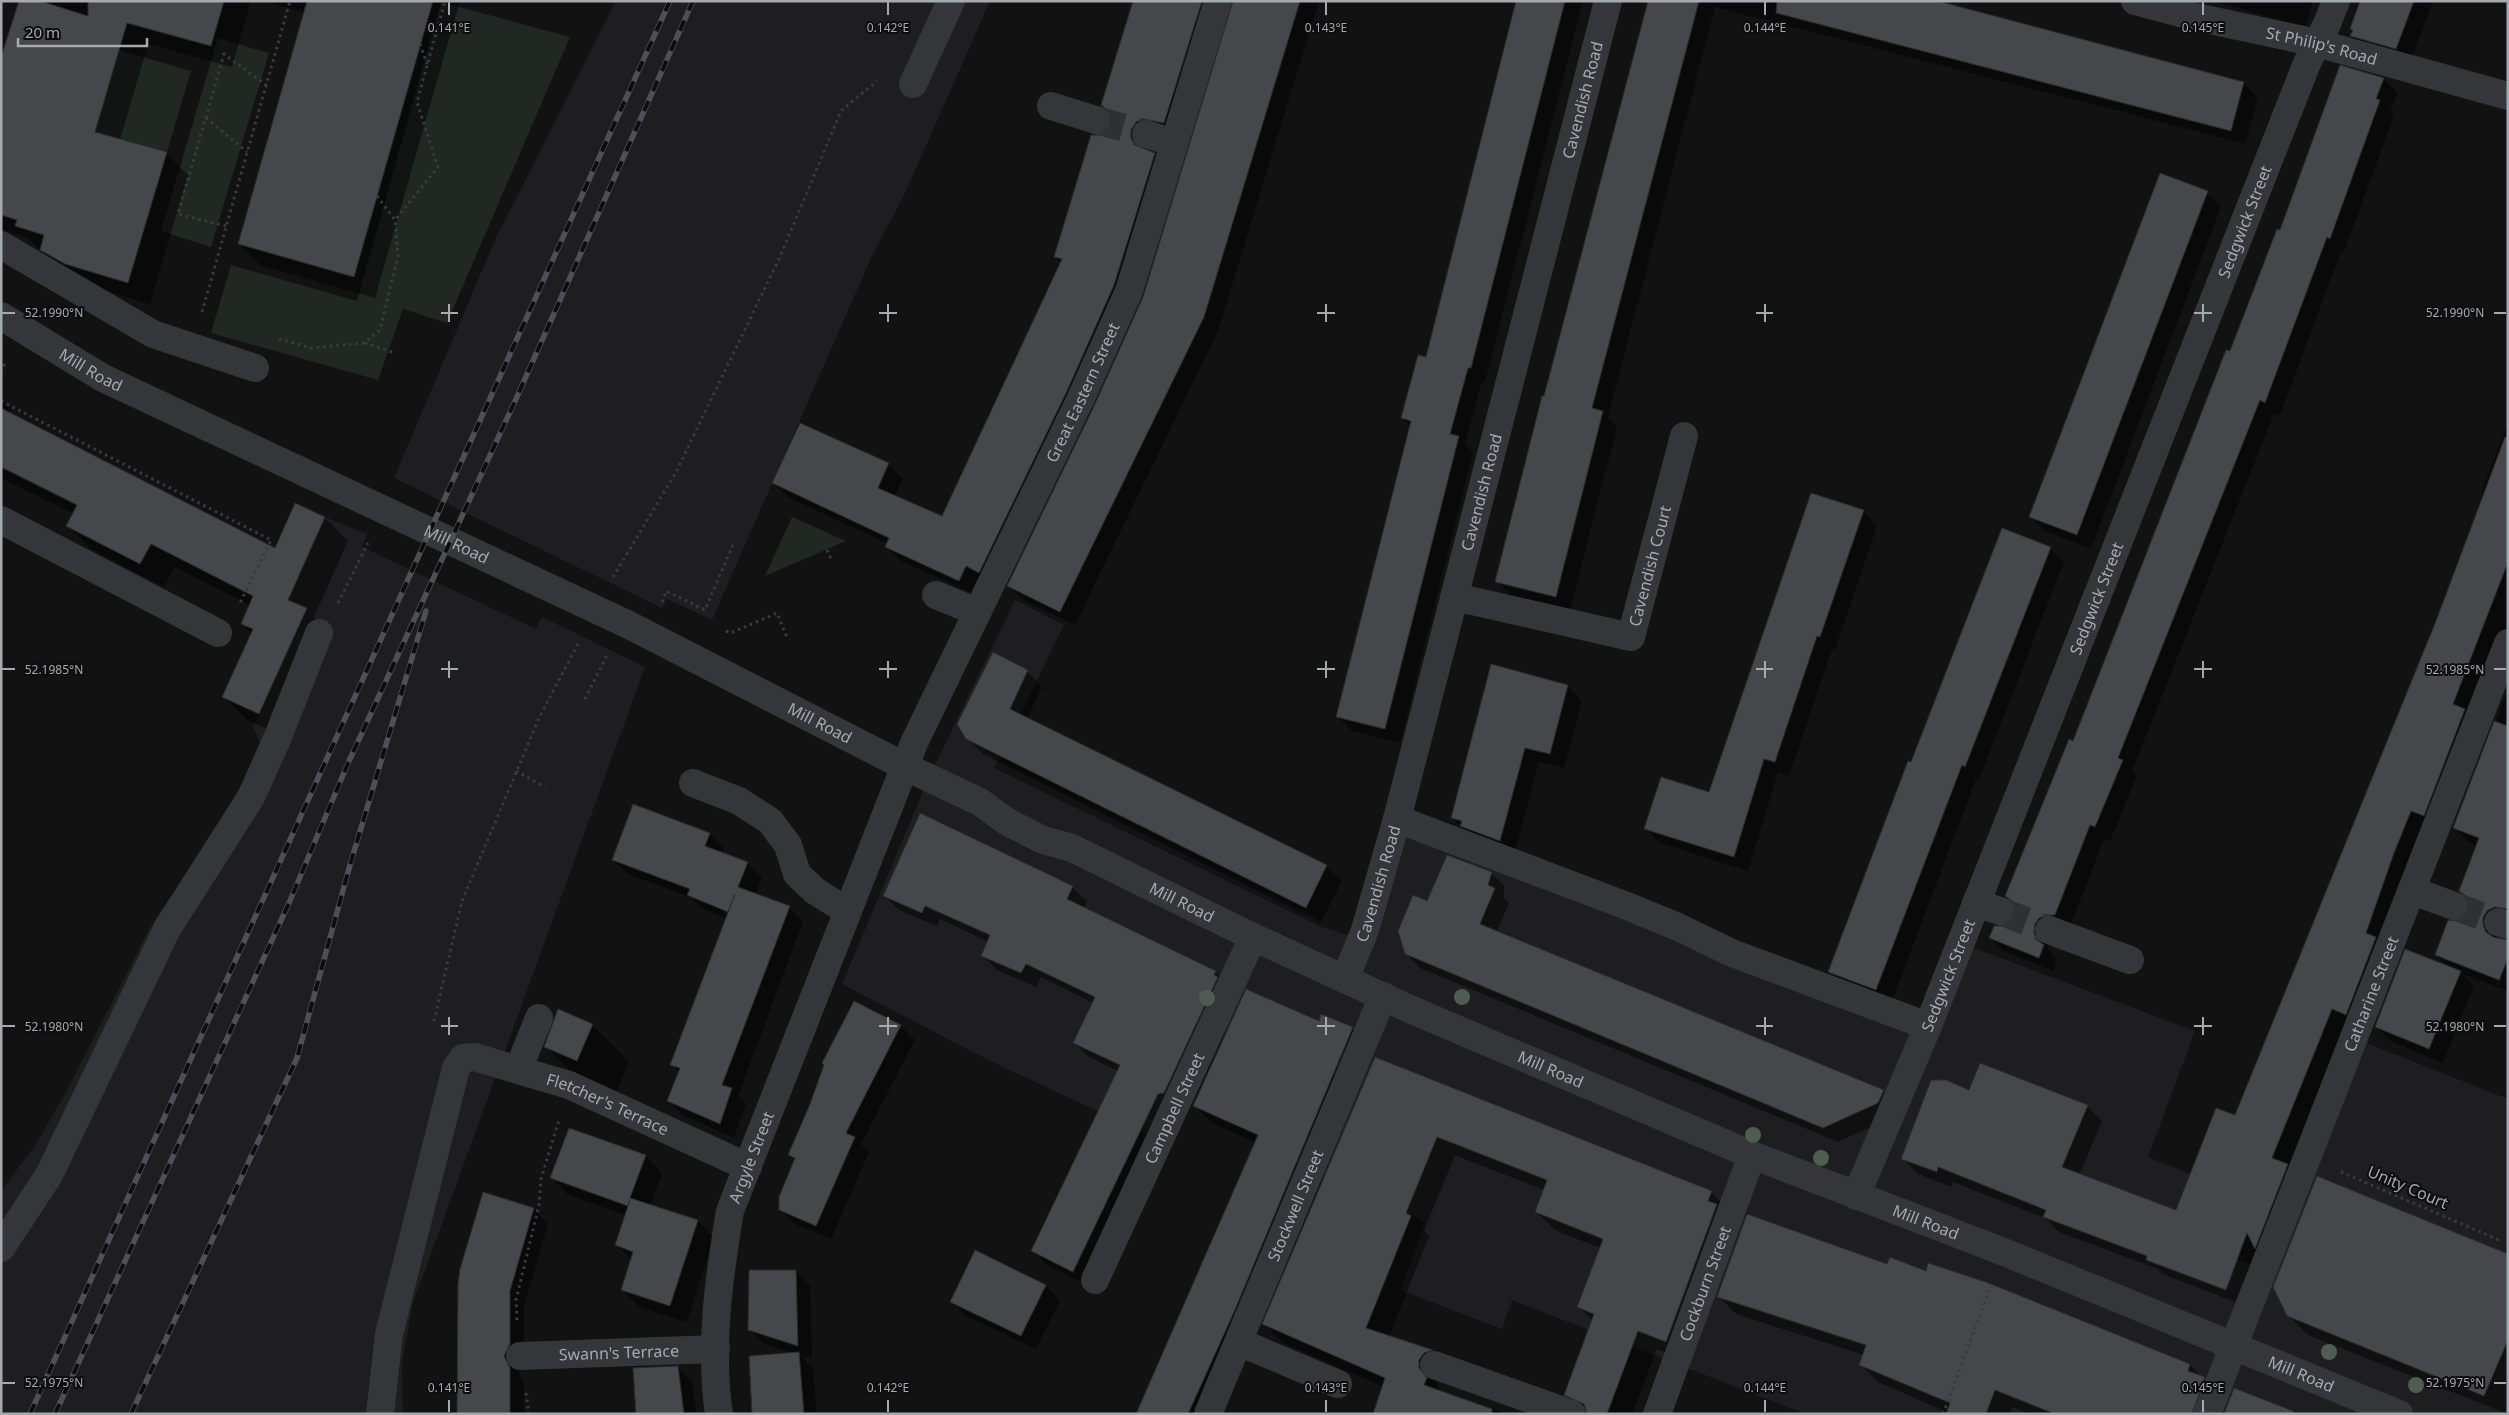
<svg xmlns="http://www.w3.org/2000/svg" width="2509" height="1415" font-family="'Noto Sans',sans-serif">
<rect width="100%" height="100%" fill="#121213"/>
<!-- built -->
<g fill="#1e1e20">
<path d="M616 1H990L905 193 872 256 712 620 667 599 662 608 394 478 495 240Z"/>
<path d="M325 517 367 534 362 547 536 629 542 617 645 667 412 1306 402 1364 403 1414H1V1191L36 1144 66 1092 149 929 241 790 263 748 253 728 307 608 288 600Z"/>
<path d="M1015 600 1064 625 994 768 1322 927 1364 940 1397 819 1928 1026 1961 943 2195 1031 2148 1157 2211 1182 2200 1244 2264 1270 2354 1038 2508 1099V1414H1806L1512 1300 1502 1329 1400 1290 1425 1222 1310 1174 1348 1081 1306 1061 1302 1066 1212 1026 1160 1140 990 1061 842 984 929 777Z"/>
</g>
<!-- green -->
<g fill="#212722">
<path d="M441 2 570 37 447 323 403 309 378 380 211 333 231 265 357 301Z"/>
<path d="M218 38 269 53 211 247 161 231Z"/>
<path d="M119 50 191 71 167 152 95 132Z"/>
<path d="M792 517 846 541 765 576Z"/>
</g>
<!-- shadow -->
<g fill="#0007">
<path d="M20 1H251L232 67 148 44 120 140 166 153 188 175 150 304 87 285 63 271 28 238 1 229V61Z"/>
<path d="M265 1H456L459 4 375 298 260 265 239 244 305 13Z"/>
<path d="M1134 1H1226L1178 137 1145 143V150L1154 154 1169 169 1128 300 974 594 901 561 887 547 888 544 788 497 774 483 888 464 903 479 895 496 942 518 1061 263 1055 257 1100 136 1107 133 1112 125 1111 114 1102 105Z"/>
<path d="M1234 1H1319L1218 331 1075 625 1023 600 1009 586 1096 405 1145 296Z"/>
<path d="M1518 1H1583L1485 382 1482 381 1465 444 1473 452 1400 743 1352 731 1337 716 1411 426 1402 418 1427 359Z"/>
<path d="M1649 1H1931L2244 83 2258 97 2246 144 1715 7 1608 417 1617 427 1570 610 1511 596 1497 581Z"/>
<path d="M2212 1H2313L2306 27Z"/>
<path d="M2362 1H2433L2410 62 2366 50 2352 36 2353 31 2351 29Z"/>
<path d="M2384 79 2398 93 2390 112 2394 116 2344 252 2341 251 2280 416 2274 414 2132 771 2137 775 2110 841 2104 839 2069 929 2048 939V948L2057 960 2053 971 2005 952 1990 938 2012 923 2016 917V907L2007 896 2074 742 2281 232Z"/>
<path d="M2207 193 2221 207 2091 549 2045 531 2030 516Z"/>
<path d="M1 399 11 409 9 413 275 549 325 518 348 541 314 617 330 633 283 736 247 720 223 696 252 634 242 624 250 605 175 567 164 587 141 575 91 549 68 526 74 514 1 478Z"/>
<path d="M2508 424V653L2251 1278 2246 1276 2235 1302 2163 1274 2158 1269 2059 1232 2045 1218 1953 1182 1952 1187 1918 1174 1903 1159 1970 1091 2087 1106 2102 1121 2079 1175 2177 1211 2236 1117 2437 621 2484 496 2481 493Z"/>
<path d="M1863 511 1877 526 1835 650 1832 649 1789 776 1778 772 1748 871 1660 843 1646 829 1710 793Z"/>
<path d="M2050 548 2064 562 1979 780 1976 779 1891 1004 1844 986 1830 972 1912 763Z"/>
<path d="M1027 671 1042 687 1027 719 1326 866 1342 881 1321 922 983 754 967 738Z"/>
<path d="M1568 686 1582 701 1564 768 1539 762 1514 855 1475 840 1452 818Z"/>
<path d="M2508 690V923L2498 932 2497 939 2508 954 2496 985 2498 986 2508 961V991L2462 974 2474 986 2443 1063 2391 1041 2376 1026 2449 967 2436 955 2457 923 2465 919 2470 911 2469 899 2461 891 2478 846 2469 842 2454 827Z"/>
<path d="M710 834 724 848 722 853 747 863 762 878 755 895 789 907 803 922 738 1096 746 1104 734 1138 683 1115 669 1101 679 1072 672 1064 727 919 703 909 692 898 628 874 613 860Z"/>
<path d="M1491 873 1505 887 1503 897 1509 903 1497 932 1883 1091 1897 1106 1892 1117 1838 1142 1420 968 1406 954 1427 902Z"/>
<path d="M1072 887 1087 901 1083 909 1215 972 1229 987 1087 1285 1047 1265 1033 1251 1118 1071 1089 1057 1074 1042 1093 1003 1041 977 1036 987 997 970 982 955 989 942 940 919 937 926 899 910 885 896Z"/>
<path d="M855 1002 901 1026 915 1040 861 1144 869 1152 831 1239 795 1224 781 1210 795 1160 790 1154 826 1065Z"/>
<path d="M1319 1022 1352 1028 1370 1046 1213 1414H1137L1256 1143 1212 1123 1194 1105Z"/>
<path d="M592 1025 629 1062 614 1097 582 1083 546 1046Z"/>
<path d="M1375 1058 1711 1192 1730 1211 1685 1360 1657 1349 1632 1414H1586L1566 1394 1593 1321 1579 1307 1600 1248 1555 1230 1536 1211 1544 1190 1455 1155 1424 1231 1429 1236 1389 1337 1432 1351 1450 1369 1437 1379V1388L1439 1391 1507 1414H1383L1384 1387 1283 1343 1264 1324Z"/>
<path d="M570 1129 646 1156 662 1173 650 1206 698 1221 714 1237 687 1322 639 1307 623 1290 632 1260 616 1245 626 1215 568 1195 552 1178Z"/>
<path d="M484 1194 534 1209 548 1224 524 1306V1359L518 1371 524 1383V1414H458Z"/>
<path d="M976 1252 1046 1286 1060 1301 1036 1349 966 1316 952 1301Z"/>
<path d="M2508 1256V1414L2308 1335 2288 1315Z"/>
<path d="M1888 1265 2190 1365 2207 1383 2195 1414H2030L2012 1407 2010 1414H1951L1878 1382 1861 1365 1864 1355 1736 1314 1718 1296Z"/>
<path d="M796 1271 810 1286 812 1359 800 1355 813 1368 817 1414H755L795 1354 764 1344 750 1330Z"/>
<path d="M678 1367 692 1382 697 1414H638Z"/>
</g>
<!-- building -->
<g fill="#46474b" stroke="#2c2c2f">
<path d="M19 1H40L88 16V1H224L211 46 127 23 95 132 167 152 128 283 65 264 40 250 44 235 15 226 17 220 1 215V57Z"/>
<path d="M307 1H433L354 277 238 244Z"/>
<path d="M1133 1H1202L1164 123 1143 119 1136 122 1131 130V138L1135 145 1155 153 1114 285 1067 391 979 573 966 566 959 581 885 547 889 538 772 483 800 423 889 463 878 488 942 516 1062 259 1054 257 1091 135H1099L1106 132 1111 124V116L1108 110 1101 105Z"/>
<path d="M1233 1H1300L1204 317 1060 612 1007 586 1095 404 1143 297Z"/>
<path d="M1516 1H1565L1471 368H1468L1450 434 1459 436 1385 729 1336 717 1411 421 1401 418 1418 355 1426 357Z"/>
<path d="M1648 1H1699L1592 408 1603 411 1556 597 1495 582 1542 396H1544Z"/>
<path d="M1777 1H1938L2244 82 2231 131 1776 13Z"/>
<path d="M2360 1H2414L2396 49 2350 36 2353 30 2350 29Z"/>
<path d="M2340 65 2384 78 2376 99 2380 100 2330 239 2327 237 2265 403 2260 400 2118 758 2123 760 2095 827 2090 825 2055 915H2046L2039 918 2035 924 2034 933 2037 940 2044 945 2039 958 1989 938 1994 926H2004L2011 922 2015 916V907L2011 900 2005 896 2069 739 2073 741 2226 350 2230 351 2277 229 2280 230Z"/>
<path d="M2160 173 2208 191 2077 535 2029 517Z"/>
<path d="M1 408 275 548 295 503 325 517 288 600 307 608 259 714 222 697 253 629 241 624 253 596 151 544 140 564 66 526 77 505 1 467Z"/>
<path d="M2505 437H2508V562L2453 704 2465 709 2424 816 2411 811 2394 853 2366 933 2376 937 2346 1015 2332 1009 2272 1158 2288 1164 2255 1249 2247 1233 2226 1290 2146 1260 2147 1256 2043 1217 2046 1210 1938 1167 1937 1172 1901 1159 1931 1080H1946L1969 1090 1980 1063 2088 1105 2062 1167 2176 1210 2216 1108 2235 1115 2436 621Z"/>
<path d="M1811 493 1864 510 1820 637 1817 636 1775 762 1764 759 1734 857 1644 829 1661 777 1709 792Z"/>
<path d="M2002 528 2051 547 1965 767 1962 765 1876 990 1828 972 1908 761 1911 762Z"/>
<path d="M993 652 1028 670 1010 709 1327 865 1306 908 966 739 957 724Z"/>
<path d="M1491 664 1568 685 1550 754 1525 748 1500 841 1460 826 1462 821 1451 818Z"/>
<path d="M2494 721 2508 726V909L2495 907 2488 910 2483 917V925L2486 932 2493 937 2508 940V958L2499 980 2435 955 2448 920 2457 921 2464 918 2469 911V903L2466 896 2459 891 2479 838 2453 828Z"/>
<path d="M633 804 710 833 705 846 748 862 738 887 790 906 722 1085 732 1088 720 1124 667 1101 680 1068 670 1065 735 894 728 912 687 895 690 889 612 860Z"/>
<path d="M920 813 1073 886 1067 899 1216 971 1214 975 1218 977 1164 1093 1158 1094 1073 1272 1031 1251 1120 1065 1073 1043 1095 997 1026 964 1021 973 981 956 990 935 925 906 922 913 883 896Z"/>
<path d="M1447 855 1492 872 1488 885 1495 888 1480 924 1884 1090 1878 1103 1823 1128 1405 954 1398 931 1413 895 1427 901Z"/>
<path d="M2405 949 2461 971 2429 1049 2375 1027Z"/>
<path d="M1246 989 1319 1021 1321 1014 1353 1027 1234 1312 1188 1414H1136L1258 1135 1193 1106Z"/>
<path d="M854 1001 901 1025 846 1133 855 1137 816 1226 779 1210V1197L795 1158 788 1155 810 1104 824 1065 822 1063Z"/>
<path d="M558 1009 593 1024 577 1061 544 1047Z"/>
<path d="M1375 1057 1712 1191 1708 1201 1717 1204 1666 1342 1638 1331 1607 1414H1587L1584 1404 1564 1395 1594 1314 1577 1307 1603 1239 1535 1212 1547 1180 1437 1137 1406 1213 1411 1216 1366 1328 1433 1350 1424 1353 1419 1360V1368L1427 1378 1424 1385 1492 1409V1414H1373L1385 1378 1262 1324Z"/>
<path d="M569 1128 646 1155 630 1198 698 1220 670 1306 621 1290 633 1252 615 1245 630 1200 628 1206 550 1178Z"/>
<path d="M2317 1176 2508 1254V1340L2484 1396 2287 1316 2273 1287Z"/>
<path d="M483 1192 534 1208 510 1291V1344L504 1356 510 1368V1414H457L458 1284 460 1269Z"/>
<path d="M1747 1214 1887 1264 1890 1257 1926 1271 1928 1263 1986 1282 2190 1364 2188 1371 2205 1377 2192 1414H2055L1995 1390 1986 1414H1946L1950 1403 1859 1365 1866 1345 1717 1297Z"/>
<path d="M975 1250 1046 1285 1021 1336 950 1302Z"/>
<path d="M749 1270H796L798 1346 748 1330Z"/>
<path d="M799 1352 804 1414H752L749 1356Z"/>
<path d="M678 1366 684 1414H636L633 1368Z"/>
<path d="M2234 1388 2293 1411V1414H2224Z"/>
</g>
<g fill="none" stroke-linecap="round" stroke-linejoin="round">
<!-- minor-tunnel -->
<g stroke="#2f3033" stroke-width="28" stroke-dasharray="28 14" stroke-linecap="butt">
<path d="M1096 120 1146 134"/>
<path d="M2454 906 2498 922"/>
<path d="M2000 911 2049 930"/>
</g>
<!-- path -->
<g stroke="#3a3b3f" stroke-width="3" stroke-dasharray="2.5 4" stroke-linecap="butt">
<path d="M420 44 427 64"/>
<path d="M206 118 247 152"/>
<path d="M377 196 395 220 438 167 417 102 445 1"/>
<path d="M226 226 178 214 224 54 266 85"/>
<path d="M202 312 290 1"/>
<path d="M279 339 312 348 364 343 380 330 398 256 395 220"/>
<path d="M365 343 392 352"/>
<path d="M1 372 6 361"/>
<path d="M1 401 271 540 239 605"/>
<path d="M827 550 831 559"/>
<path d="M613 577 675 474 780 257 841 111 877 81"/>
<path d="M662 602 666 591 705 610 734 542"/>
<path d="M338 603 368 543"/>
<path d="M726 631 731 633 777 613 788 640"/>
<path d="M585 699 607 655"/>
<path d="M516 771 545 787"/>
<path d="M434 1021 462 901 539 718 579 642"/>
<path d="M2341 1172 2499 1240"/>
<path d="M517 1320 516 1300 539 1205 541 1179 559 1120"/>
<path d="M526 1393 529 1414"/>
<path d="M1943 1414 1991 1286"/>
</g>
<!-- minor -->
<g stroke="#35363a" stroke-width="28">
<path id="s1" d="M2135 1 2191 16 2317 43 2508 96"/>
<path d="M913 84 951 1"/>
<path d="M1051 106 1096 120"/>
<path d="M1146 134 1174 143"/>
<path d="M1 245 153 334 255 368"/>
<path id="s2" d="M1 316 103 378 629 625 904 766 980 802 1006 821 1043 840 1072 848 1253 937 1412 1010 1752 1155 2004 1252 2399 1414"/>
<path d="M1 520 218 633"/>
<path d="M936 595 977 612"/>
<path id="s3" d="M1455 597 1631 637 1684 436"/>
<path d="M693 783 739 801 770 821 788 845 797 874 815 891 847 911"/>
<path d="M1397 819 1627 906 1678 927 1732 953 1928 1026"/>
<path d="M2413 891 2454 906"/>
<path d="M1976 903 2000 911"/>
<path d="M2498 922 2508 925"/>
<path d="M2049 930 2130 960"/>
<path id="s4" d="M1345 979 1365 930 1397 819 1608 1"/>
<path id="s5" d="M539 1018 518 1070 569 1085 748 1167"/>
<path id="s6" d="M1856 1196 1928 1026 2307 63 2327 24 2336 1"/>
<path d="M1 1248 49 1175 167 929 251 797 277 739 319 633"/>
<path id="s7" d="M1095 1280 1253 937"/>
<path d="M1239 1342 1338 1384"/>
<path id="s8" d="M520 1356 716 1349"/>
<path d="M1434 1365 1572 1414"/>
<path d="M380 1414 389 1334 456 1068 463 1058 475 1057 518 1070"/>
<path id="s9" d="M719 1414C709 1347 719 1277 730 1211L914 743 1081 398 1129 291 1218 1"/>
<path id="s10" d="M1208 1414 1383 996"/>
<path id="s11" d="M1657 1414 1752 1155"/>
<path id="s12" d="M2207 1414 2508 643"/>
</g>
<!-- rail casing -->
<g stroke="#4f5055" stroke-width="5.5">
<g id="rail">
<path d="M30 1414 670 1"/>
<path d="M55 1414 289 903 349 761 516 399 693 1"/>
<path d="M131 1414 297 1058 350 865 426 611"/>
</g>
</g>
<!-- rail -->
<use href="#rail" stroke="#0d0d0e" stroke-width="4" stroke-dasharray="11" stroke-linecap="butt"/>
</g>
<!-- trees -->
<g fill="#4d5d4f">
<circle cx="1462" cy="997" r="8"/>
<circle cx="1207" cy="998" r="8"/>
<circle cx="1753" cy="1135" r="8"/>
<circle cx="1821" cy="1158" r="8"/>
<circle cx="2329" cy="1352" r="8"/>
<circle cx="2416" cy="1385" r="8"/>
</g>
<!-- ticks -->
<path fill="none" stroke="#a5a9b2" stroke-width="2" d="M449 2V15M888 2V15M1326 2V15M1765 2V15M2203 2V15M449 304V322M888 304V322M1326 304V322M1765 304V322M2203 304V322M2 313H15M441 313H458M879 313H897M1317 313H1335M1756 313H1773M2194 313H2212M2494 313H2506M449 661V678M888 661V678M1326 661V678M1765 661V678M2203 661V678M2 669H15M441 669H458M879 669H897M1317 669H1335M1756 669H1773M2194 669H2212M2494 669H2506M449 1017V1035M888 1017V1035M1326 1017V1035M1765 1017V1035M2203 1017V1035M2 1026H15M441 1026H458M879 1026H897M1317 1026H1335M1756 1026H1773M2194 1026H2212M2494 1026H2506M2 1383H15M2494 1383H2506M449 1400V1412M888 1400V1412M1326 1400V1412M1765 1400V1412M2203 1400V1412"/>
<g text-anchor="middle" stroke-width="4" stroke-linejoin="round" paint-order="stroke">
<!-- street labels -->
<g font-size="16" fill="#a5a9b2" stroke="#0d0d0e">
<text dy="6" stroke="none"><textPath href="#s1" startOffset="192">St Philip's Road</textPath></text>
<text dy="6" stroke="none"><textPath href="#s4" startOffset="911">Cavendish Road</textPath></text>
<text dy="6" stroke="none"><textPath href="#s6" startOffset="1049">Sedgwick Street</textPath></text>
<text dy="6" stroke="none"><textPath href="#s2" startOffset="105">Mill Road</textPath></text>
<text dy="6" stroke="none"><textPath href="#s9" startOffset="1096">Great Eastern Street</textPath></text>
<text dy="6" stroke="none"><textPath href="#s4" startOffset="506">Cavendish Road</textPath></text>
<text dy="6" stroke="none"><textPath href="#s2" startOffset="510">Mill Road</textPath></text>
<text dy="6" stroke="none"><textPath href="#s3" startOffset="254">Cavendish Court</textPath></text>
<text dy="6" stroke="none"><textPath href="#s6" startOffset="644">Sedgwick Street</textPath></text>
<text dy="6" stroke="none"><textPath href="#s2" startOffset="915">Mill Road</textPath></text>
<text dy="6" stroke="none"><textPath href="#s4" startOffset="101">Cavendish Road</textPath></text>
<text dy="6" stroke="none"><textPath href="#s2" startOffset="1320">Mill Road</textPath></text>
<text dy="6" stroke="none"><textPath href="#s6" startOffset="239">Sedgwick Street</textPath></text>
<text dy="6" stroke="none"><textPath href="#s12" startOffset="451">Catharine Street</textPath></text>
<text dy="6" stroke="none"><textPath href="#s2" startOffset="1725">Mill Road</textPath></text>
<text dy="6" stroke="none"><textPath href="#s5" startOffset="152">Fletcher's Terrace</textPath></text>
<text dy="6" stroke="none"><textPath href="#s7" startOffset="189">Campbell Street</textPath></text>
<text dy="6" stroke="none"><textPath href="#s9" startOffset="262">Argyle Street</textPath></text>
<text transform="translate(2408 1187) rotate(23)" y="6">Unity Court</text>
<text dy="6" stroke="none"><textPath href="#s10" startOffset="226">Stockwell Street</textPath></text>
<text dy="6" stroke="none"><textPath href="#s2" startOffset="2130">Mill Road</textPath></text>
<text dy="6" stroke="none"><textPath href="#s11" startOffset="139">Cockburn Street</textPath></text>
<text dy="6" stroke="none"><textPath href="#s8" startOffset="99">Swann's Terrace</textPath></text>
<text dy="6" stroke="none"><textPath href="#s2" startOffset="2535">Mill Road</textPath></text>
</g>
</g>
<g font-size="12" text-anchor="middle" fill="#a5a9b2" stroke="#0d0d0e" stroke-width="4" stroke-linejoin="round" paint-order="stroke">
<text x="449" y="32">0.141°E</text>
<text x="888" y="32">0.142°E</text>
<text x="1326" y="32">0.143°E</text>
<text x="1765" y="32">0.144°E</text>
<text x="2203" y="32">0.145°E</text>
<text x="54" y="317">52.1990°N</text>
<text x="2455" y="317">52.1990°N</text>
<text x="54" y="674">52.1985°N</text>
<text x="2455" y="674">52.1985°N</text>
<text x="54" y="1031">52.1980°N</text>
<text x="2455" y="1031">52.1980°N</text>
<text x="54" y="1387">52.1975°N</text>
<text x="2455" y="1387">52.1975°N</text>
<text x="449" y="1392">0.141°E</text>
<text x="888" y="1392">0.142°E</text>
<text x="1326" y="1392">0.143°E</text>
<text x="1765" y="1392">0.144°E</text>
<text x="2203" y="1392">0.145°E</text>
</g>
<!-- border -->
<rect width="2509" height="1415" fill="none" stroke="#a5a9b2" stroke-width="5"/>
<!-- scale -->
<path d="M18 38v8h129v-8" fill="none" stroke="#a5a9b2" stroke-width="2.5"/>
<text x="25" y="38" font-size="15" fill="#a5a9b2" stroke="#0d0d0e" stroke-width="4" paint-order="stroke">20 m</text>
</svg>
